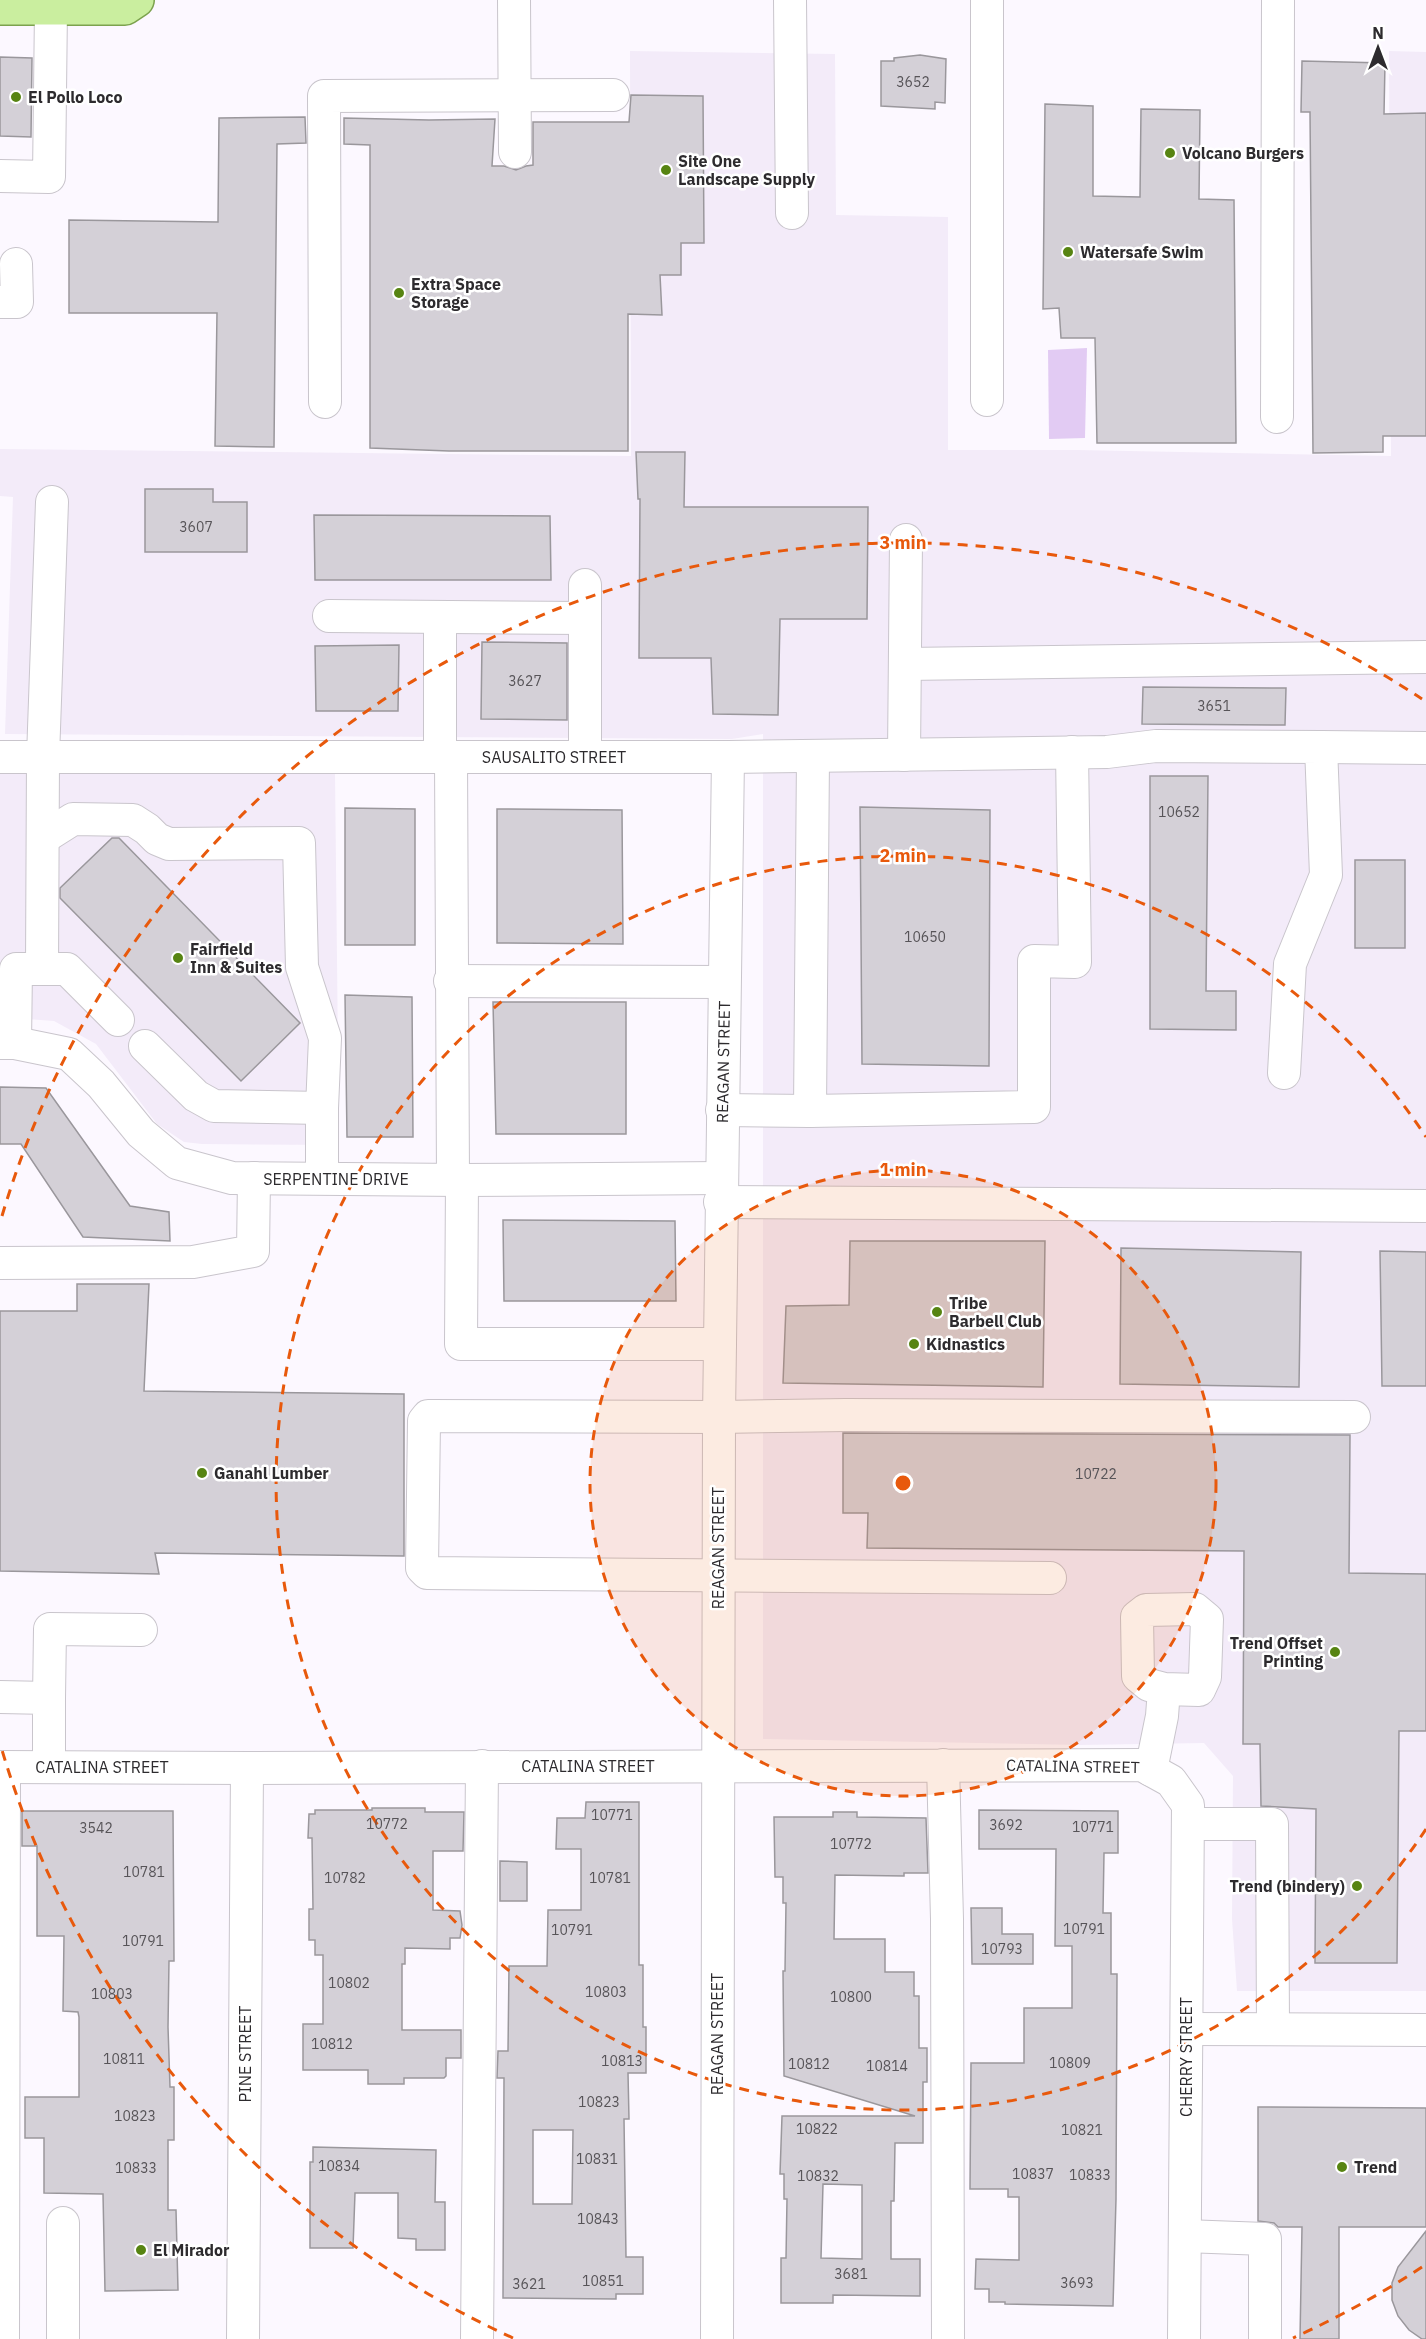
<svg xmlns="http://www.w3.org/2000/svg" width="1426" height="2339" font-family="'IBM Plex Sans',sans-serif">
<rect width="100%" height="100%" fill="#fcf8ff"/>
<!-- built -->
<g fill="#f3ebf9">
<path d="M630 51 835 54 836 215 948 217V450H1077L1391 456 1389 51 1426 52V1991H1237L1232 1919 1233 1776 1204 1743 1080 1745 763 1739V734L732 739 5 734 13 497 0 496V449L631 456Z"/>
<path d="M0 773H335L339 1145 202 1144 184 1142 157 1124 96 1044 54 1021 0 1017Z"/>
</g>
<!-- water -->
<path fill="#e2cbf3" d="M1087 348 1085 438 1049 439 1048 350Z"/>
<!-- building -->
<g fill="#d4d0d7" stroke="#9a979c" stroke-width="1.5" fill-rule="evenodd">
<path d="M920 55 946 59 945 103 935 102V109L881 106V61H894V58Z"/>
<path d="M0 57 32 58 31 137 0 136Z"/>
<path d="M1302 61 1385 63 1384 114 1426 113V436H1383V452L1313 453 1310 112H1301Z"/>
<path d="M631 95 703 96 704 243H681V275H660L662 315 628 314V451H449L370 448V145L344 144V118L429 120 495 119 492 166H504L516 170 526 166 533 165V122H629Z"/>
<path d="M1045 104 1093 106V196L1140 197 1141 109 1200 110 1199 199 1234 200 1236 443H1097L1095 338H1061L1059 308 1043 309Z"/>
<path d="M305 117 306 143 277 144 274 447 215 446 217 313H69V220L218 222 219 118Z"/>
<path d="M636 452H685L684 507H868L867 619H780L778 715 713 714 711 658H639L640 499H638Z"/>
<path d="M145 489H213V502H247V552H145Z"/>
<path d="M314 515 550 516 551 580H315Z"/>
<path d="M482 642 567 643V720L481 719Z"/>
<path d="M399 645 398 711H316L315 646Z"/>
<path d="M1143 687 1286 688 1285 725 1142 724Z"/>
<path d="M1150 776H1208L1206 991H1236V1030L1150 1029Z"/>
<path d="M860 807 990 810 989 1066 862 1064Z"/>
<path d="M345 808 415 809V945H345Z"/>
<path d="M497 809 622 810 623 944 497 943Z"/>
<path d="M112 838H119L300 1023 241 1081 60 898V888Z"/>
<rect x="1355" y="860" width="50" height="88"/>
<path d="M345 995 412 997 413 1137H347Z"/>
<path d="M493 1002H626V1134H496Z"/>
<path d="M0 1087 46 1088 130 1206 169 1212 170 1241 83 1237 21 1144H0Z"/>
<path d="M503 1220 675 1221 676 1301H504Z"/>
<path d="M850 1241H1045L1043 1387 783 1383 786 1306 849 1305Z"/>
<path d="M1121 1248 1301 1252 1299 1387 1120 1384Z"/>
<path d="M1380 1251 1426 1252V1386H1382Z"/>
<path d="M77 1284H149L144 1391 404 1394V1556L155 1553 159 1574 0 1571V1311H77Z"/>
<path d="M843 1433 1350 1435 1349 1573 1426 1574V1731H1399L1397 1963H1315L1316 1809 1261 1806 1260 1744H1243L1244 1551 867 1548 868 1513H843Z"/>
<path d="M586 1802H639V1965H643V2027H646V2073H628L629 2119H624L626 2257H643V2294H616V2299L503 2298 504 2078H497L498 2051H508L509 1966H547L548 1910H581V1849H556L557 1818H585ZM533 2130H573L572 2204H533Z"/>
<path d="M372 1808H425V1812H464L463 1851H433V1910L460 1911 462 1925 460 1938H450V1949L405 1948V1964H402V2030H461V2058H446V2076L444 2078H404V2084H368V2070H303V2024H323V1955H315V1940H309V1909H313L312 1838H308L309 1814H315V1810H372Z"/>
<path d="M979 1810 1118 1811V1853H1104L1103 1913H1111V1974H1117L1116 2199 1113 2306 1005 2304V2302H989V2289H975L976 2259 1019 2260V2197H1008V2189H970L971 2063H1024V2008H1072V1946H1055L1056 1849H979Z"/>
<path d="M22 1811H173L174 1961H169L168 2027 170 2087H174V2140H168V2210H176L178 2290 105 2291 103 2194 44 2193V2138H25V2097H79V2017L78 2012 63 2011 64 1936H37V1846H22Z"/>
<path d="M833 1812H857V1817L926 1818 928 1873H904V1876L835 1875 834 1939H885V1972H914V1996H919V2048H927V2082H923V2143H895L894 2201H891V2259H920V2296L833 2295V2303H781V2258H786L787 2199H784V2174H780L782 2116H915L784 2076 783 1971H785L786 1903H783V1877H775L774 1817H833ZM823 2184 862 2185V2259L821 2258Z"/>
<path d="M500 1861 527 1862V1901H500Z"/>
<path d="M971 1908H1002V1934H1033V1964H972Z"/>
<path d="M1258 2107 1426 2108V2227H1339V2339H1300L1302 2227H1278L1274 2223 1258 2221Z"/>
<path d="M313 2147 436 2150 435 2202H445V2250H416V2239L398 2238V2193H355L353 2248H310V2162H313Z"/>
<path d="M1426 2231V2339H1422L1409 2330 1398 2316 1392 2300V2283L1398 2267Z"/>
</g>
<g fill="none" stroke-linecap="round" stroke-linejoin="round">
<!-- minor casing -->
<g stroke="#c9c5cc" stroke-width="34">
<g id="minor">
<path d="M514 0 515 152"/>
<path d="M790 0 792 213"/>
<path d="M987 0V400"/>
<path d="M0 176 49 177 51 8"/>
<path d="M0 302H17L16 264"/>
<path d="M325 402 324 96 613 95"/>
<path d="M1277 417 1278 0"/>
<path d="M585 585V757"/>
<path d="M329 616 585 618"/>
<path d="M440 617V757"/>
<path d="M905 664 1426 657"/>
<path d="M1321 747 1426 748"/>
<path d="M904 755 906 540"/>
<path d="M813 756 810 1111 1034 1107V961L1075 962 1072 752"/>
<path d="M0 757H728L1107 752 1156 746 1321 747 1326 875 1290 964 1284 1073"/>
<path d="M451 757 453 1179"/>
<path d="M43 838 73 819 133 820 147 829 157 839 169 844 299 843 302 967 325 1038 322 1108 214 1106 196 1096 145 1046"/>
<path d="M42 969H67L118 1020"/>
<path d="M450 981 724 982"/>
<path d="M0 1043H15L69 1054 101 1084 141 1133 177 1163 232 1178 462 1180 721 1178"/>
<path d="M15 1043 16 969H42L43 757 52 502"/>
<path d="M322 1108V1178"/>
<path d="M722 1110 810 1111"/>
<path d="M462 1180 461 1344H720"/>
<path d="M720 1202 1426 1206"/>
<path d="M0 1263 193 1262 253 1251 254 1178"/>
<path d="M1050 1578 427 1573 422 1568 424 1421 428 1416 719 1417 846 1415 1354 1417"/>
<path d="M0 1697 49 1698V1767"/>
<path d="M49 1698 50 1629 141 1630"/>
<path d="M943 1765 947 1919 948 2339"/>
<path d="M0 1767 247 1768 1142 1765 1171 1781 1188 1805 1184 2339"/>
<path d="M1151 1770 1162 1716 1164 1689 1199 1690 1205 1677 1207 1619 1195 1609 1146 1610 1137 1617 1138 1676 1149 1685 1164 1689"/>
<path d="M1188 1824H1272L1273 2029"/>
<path d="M1187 2029 1426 2030"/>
<path d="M63 2223V2339"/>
<path d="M1185 2236 1265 2239V2339"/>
<path d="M3 2339 4 1767"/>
<path d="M243 2339 247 1768"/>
<path d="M477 2339 482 1766"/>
<path d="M717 2339 719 1417 728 757"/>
</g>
</g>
<!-- major casing -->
<g stroke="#7ca24e" stroke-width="36">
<path id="major" d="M0 8H125L137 0"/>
</g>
<!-- minor -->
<use href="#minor" stroke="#fff" stroke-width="32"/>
<!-- major -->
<use href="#major" stroke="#caee9f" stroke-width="33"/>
</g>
<!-- distance rings -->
<circle cx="903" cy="1483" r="313" fill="#e8590c" fill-opacity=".12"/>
<g fill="none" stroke="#e8590c" stroke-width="3" stroke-dasharray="10 8">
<circle cx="903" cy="1483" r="313"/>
<path d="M1426 1829A627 627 0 1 1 1426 1137"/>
<path d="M1422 2267A940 940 0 0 1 1293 2338M513 2338A940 940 0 0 1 2 1750M2 1216A940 940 0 0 1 1422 699"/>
</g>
<!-- markers -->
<g fill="#578412" stroke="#fff" stroke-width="2">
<circle cx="16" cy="97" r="6"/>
<circle cx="1170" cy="153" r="6"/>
<circle cx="666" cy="170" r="6"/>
<circle cx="1068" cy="252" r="6"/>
<circle cx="399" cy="293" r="6"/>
<circle cx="178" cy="958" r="6"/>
<circle cx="937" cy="1312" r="6"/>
<circle cx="914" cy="1344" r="6"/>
<circle cx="202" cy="1473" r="6"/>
<circle cx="1335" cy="1652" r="6"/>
<circle cx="1357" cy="1886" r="6"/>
<circle cx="1342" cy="2167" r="6"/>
<circle cx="141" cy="2250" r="6"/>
</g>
<g text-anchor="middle" stroke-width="5" stroke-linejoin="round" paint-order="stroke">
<!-- number labels -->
<g font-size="14" fill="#575458">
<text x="913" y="87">3652</text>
<text x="196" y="532">3607</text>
<text x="525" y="686">3627</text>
<text x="1214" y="711">3651</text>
<text x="1179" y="817">10652</text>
<text x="925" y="942">10650</text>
<text x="1096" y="1479">10722</text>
<text x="612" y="1820">10771</text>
<text x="387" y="1829">10772</text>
<text x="1006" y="1830">3692</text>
<text x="1093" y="1832">10771</text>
<text x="96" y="1833">3542</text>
<text x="851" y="1849">10772</text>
<text x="144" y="1877">10781</text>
<text x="345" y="1883">10782</text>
<text x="610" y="1883">10781</text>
<text x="1084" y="1934">10791</text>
<text x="572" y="1935">10791</text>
<text x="143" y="1946">10791</text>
<text x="1002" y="1954">10793</text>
<text x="349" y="1988">10802</text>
<text x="606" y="1997">10803</text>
<text x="112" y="1999">10803</text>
<text x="851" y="2002">10800</text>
<text x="332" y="2049">10812</text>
<text x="124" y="2064">10811</text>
<text x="622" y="2066">10813</text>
<text x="1070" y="2068">10809</text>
<text x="809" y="2069">10812</text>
<text x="887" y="2071">10814</text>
<text x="599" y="2107">10823</text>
<text x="135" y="2121">10823</text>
<text x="817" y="2134">10822</text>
<text x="1082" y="2135">10821</text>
<text x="597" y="2164">10831</text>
<text x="339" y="2171">10834</text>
<text x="136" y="2173">10833</text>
<text x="1033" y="2179">10837</text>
<text x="1090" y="2180">10833</text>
<text x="818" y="2181">10832</text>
<text x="598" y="2224">10843</text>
<text x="851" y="2279">3681</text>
<text x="603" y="2286">10851</text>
<text x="1077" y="2288">3693</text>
<text x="529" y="2289">3621</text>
</g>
<!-- poi labels -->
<g font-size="16" font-weight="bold" fill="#2d2b2e" stroke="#fff" text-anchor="start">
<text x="28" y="103">El Pollo Loco</text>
<text x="1182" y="159">Volcano Burgers</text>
<text x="678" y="167">Site One<tspan x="678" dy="18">Landscape Supply</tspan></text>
<text x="1080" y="258">Watersafe Swim</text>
<text x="411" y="290">Extra Space<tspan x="411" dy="18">Storage</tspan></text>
<text x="190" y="955">Fairfield<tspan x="190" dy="18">Inn &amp; Suites</tspan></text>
<text x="949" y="1309">Tribe<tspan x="949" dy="18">Barbell Club</tspan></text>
<text x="926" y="1350">Kidnastics</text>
<text x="214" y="1479">Ganahl Lumber</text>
<text x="1323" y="1649" text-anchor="end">Trend Offset<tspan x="1323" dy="18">Printing</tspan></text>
<text x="1345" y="1892" text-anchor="end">Trend (bindery)</text>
<text x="1354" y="2173">Trend</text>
<text x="153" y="2256">El Mirador</text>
</g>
<!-- street labels -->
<g font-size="16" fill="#2d2b2e" stroke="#fff">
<text x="554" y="763">SAUSALITO STREET</text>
<text transform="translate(723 1062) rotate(-89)" y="6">REAGAN STREET</text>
<text x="336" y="1185">SERPENTINE DRIVE</text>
<text transform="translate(718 1548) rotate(-90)" y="6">REAGAN STREET</text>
<text x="588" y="1772">CATALINA STREET</text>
<text transform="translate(1073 1766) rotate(1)" y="6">CATALINA STREET</text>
<text x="102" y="1773">CATALINA STREET</text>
<text transform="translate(717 2034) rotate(-90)" y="6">REAGAN STREET</text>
<text transform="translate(245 2054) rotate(-90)" y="6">PINE STREET</text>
<text transform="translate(1186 2057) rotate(-90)" y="6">CHERRY STREET</text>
</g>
</g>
<circle cx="903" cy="1483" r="9" fill="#e8590c" stroke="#fff" stroke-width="3"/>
<g font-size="18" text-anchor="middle" font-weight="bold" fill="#e8590c" stroke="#fff" stroke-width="5" stroke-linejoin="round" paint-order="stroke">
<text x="903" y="549">3 min</text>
<text x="903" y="862">2 min</text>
<text x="903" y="1176">1 min</text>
</g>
<!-- north arrow -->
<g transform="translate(1378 48)" stroke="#ffffff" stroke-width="4.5" paint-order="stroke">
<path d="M0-4.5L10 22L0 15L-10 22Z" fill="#2d2b2e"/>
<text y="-9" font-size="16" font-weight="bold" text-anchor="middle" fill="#2d2b2e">N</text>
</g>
</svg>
